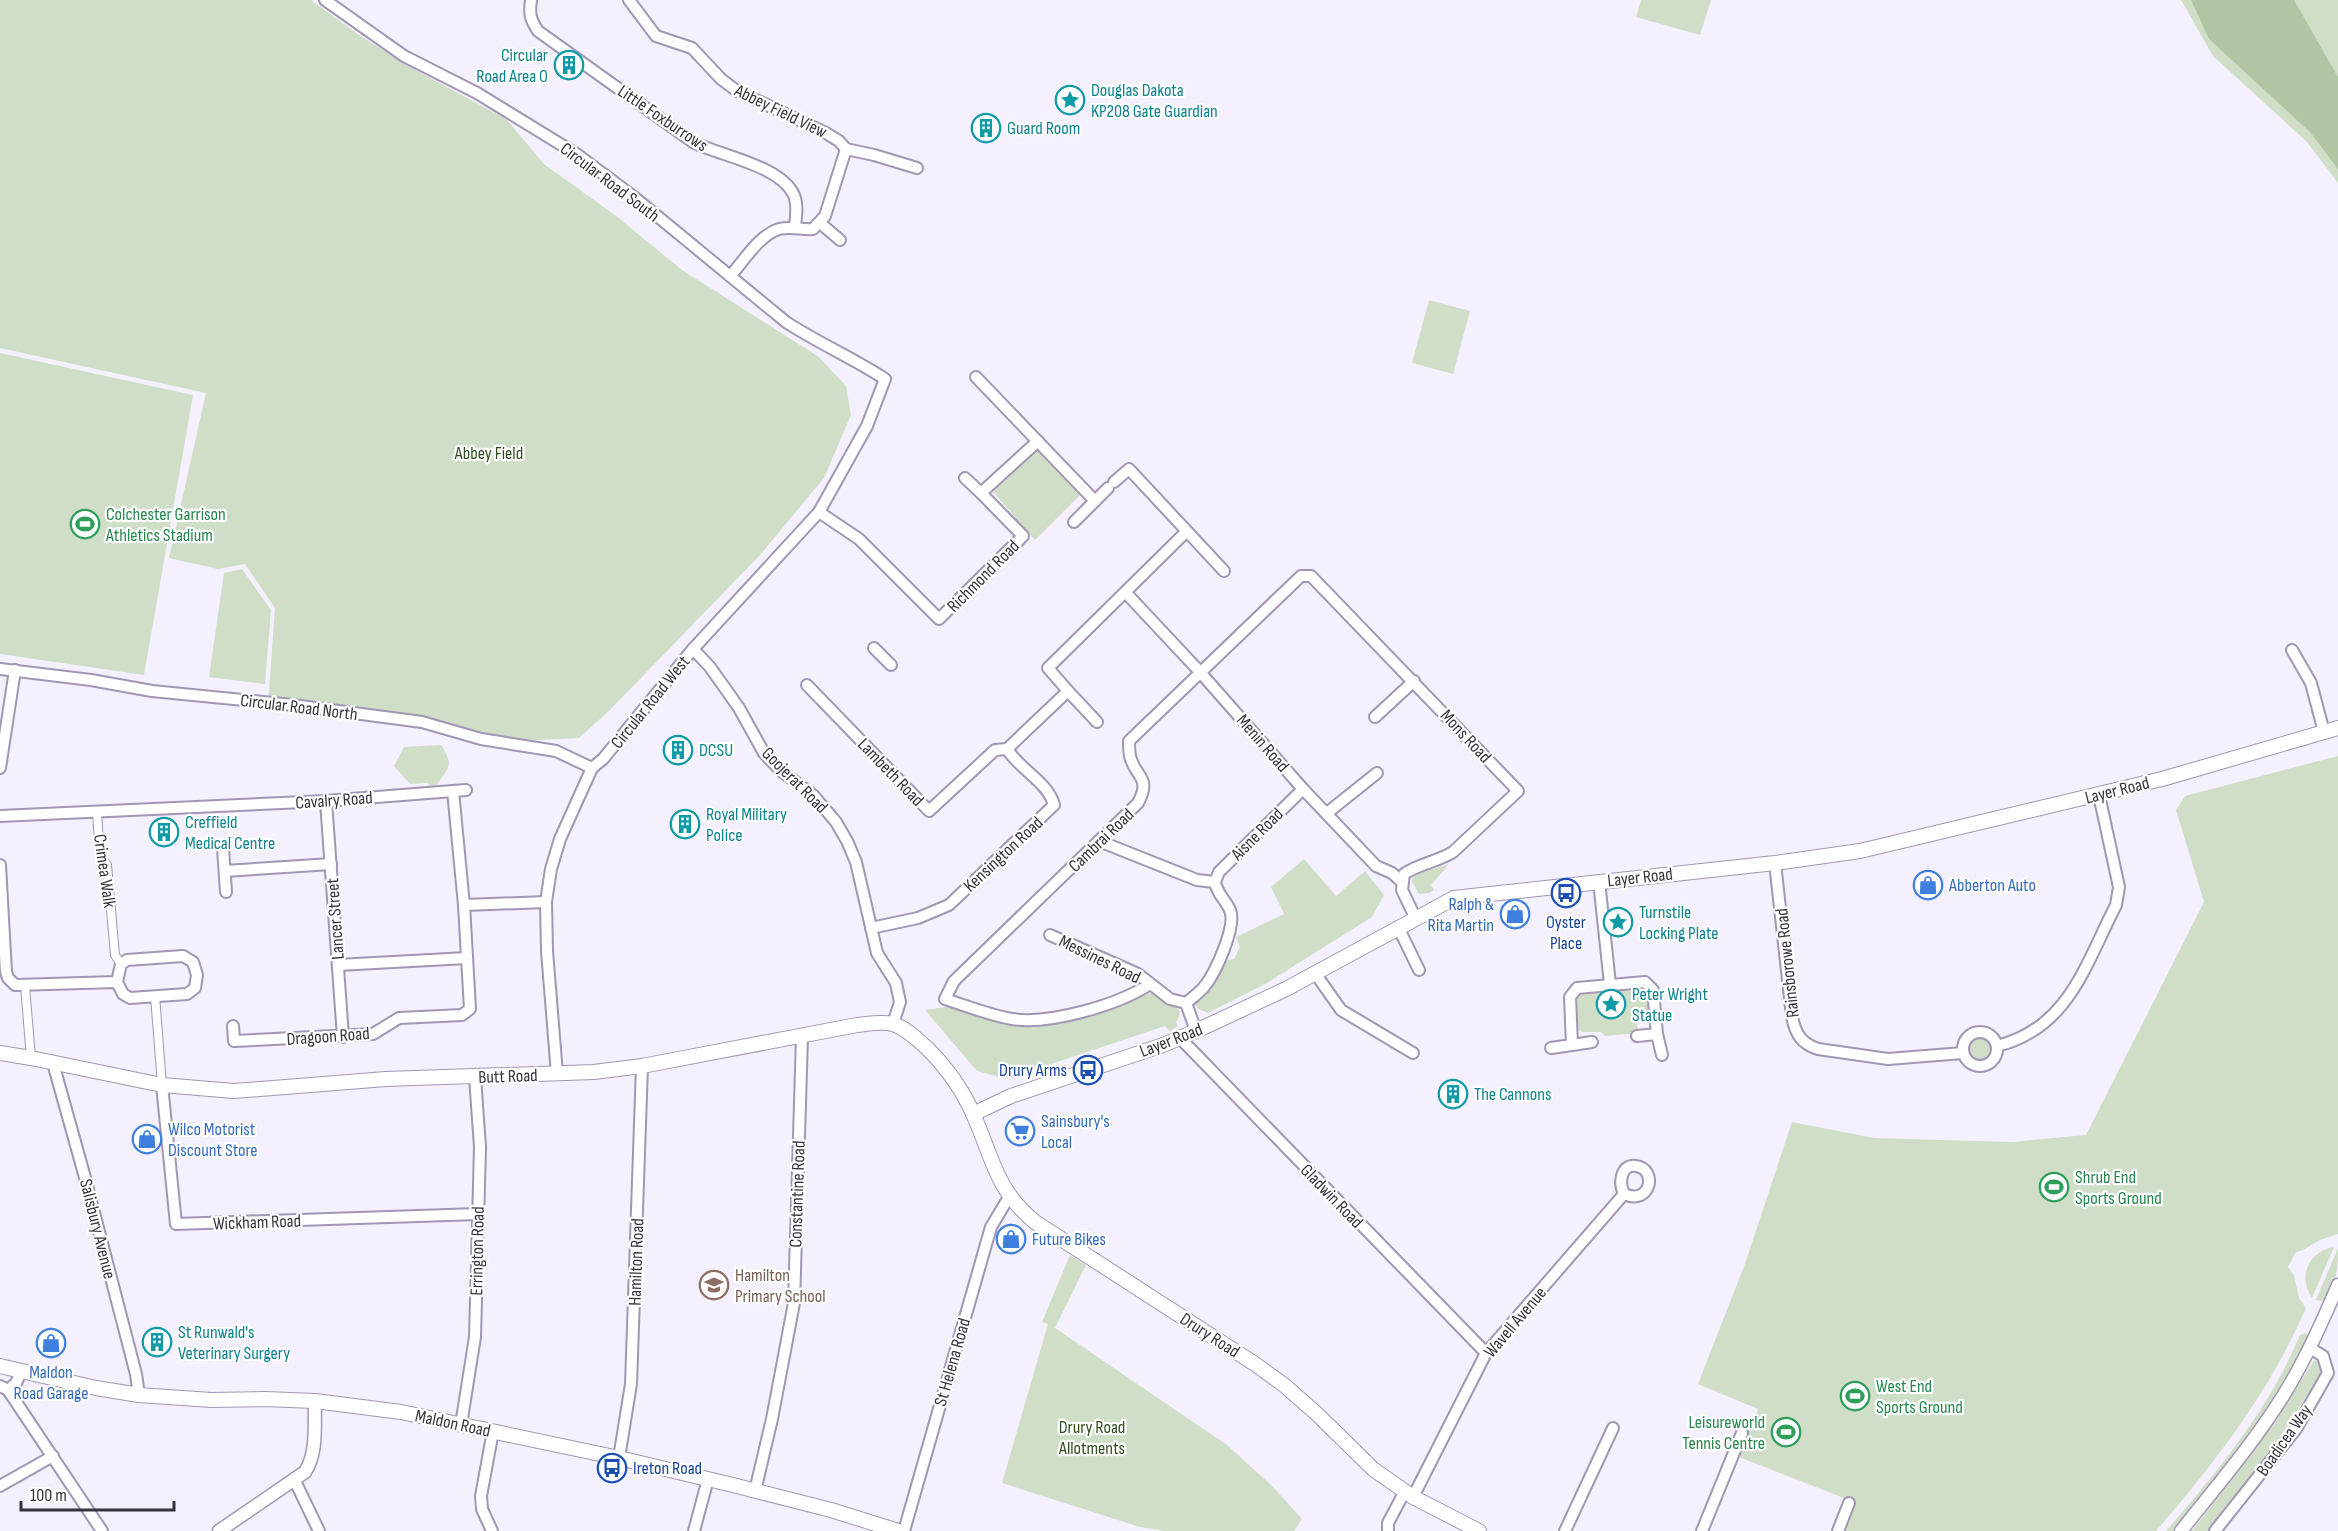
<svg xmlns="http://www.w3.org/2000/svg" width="2338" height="1531" font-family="'Sofia Sans Condensed',sans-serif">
<rect width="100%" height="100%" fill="#f5f0fd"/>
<!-- green -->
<g fill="#d0dec8">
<path d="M0 0H311L356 33 406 65 506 119 544 164 616 216 682 270 819 357 846 386 851 415 824 478 759 556 610 710 579 738 499 742 413 721 268 705 275 608 245 564 218 569 169 558 206 393 0 348Z"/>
<path d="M1641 0H1711L1700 35 1636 17Z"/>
<path d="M2181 0H2338V183L2307 142 2213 56Z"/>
<path d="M1429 300 1470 311 1453 374 1412 363Z"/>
<path d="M0 353 193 395 144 675 0 654Z"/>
<path d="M1038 450 1081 494 1035 540 993 492Z"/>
<path d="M242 569 271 610 265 684 209 677 224 573Z"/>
<path d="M441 745C455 766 448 768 436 786H430L427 783 410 784 394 766 404 747Z"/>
<path d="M2338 756V1234L2320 1240 2303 1250 2296 1252 2288 1267 2294 1276 2299 1298 2306 1308C2270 1391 2215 1463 2156 1531H1843L1854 1502 1739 1457 1758 1409 1698 1384 1746 1261 1792 1122 1874 1138 2012 1142 2086 1135 2204 902 2176 810 2185 796Z"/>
<path d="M1304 859 1336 896 1365 871 1384 895 1372 917 1267 983 1208 1013 1198 1009 1195 1003 1207 994 1223 961 1234 959 1240 947 1236 937 1284 914 1271 887Z"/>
<path d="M1449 864 1431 885 1434 890 1429 893 1419 894 1412 881 1413 877 1420 873Z"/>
<path d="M1619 987 1622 991H1639L1649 999 1650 1018 1647 1022 1637 1023 1638 1033 1605 1036 1601 1032H1582L1576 1028 1575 997 1577 994 1586 991 1589 994 1599 993 1601 989H1607L1608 997 1604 1004 1608 1009H1613L1617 1003 1612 997 1611 988Z"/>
<path d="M1151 993C1163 997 1189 1006 1176 1022L1178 1026 1170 1031 1165 1026 1006 1079 977 1071 925 1010 952 1006 1018 1025 1069 1021Z"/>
<circle cx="1980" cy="1049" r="11"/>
<path d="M2334 1247 2312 1298C2297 1276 2309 1251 2334 1247Z"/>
<path d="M2338 1248C2338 1265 2337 1291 2322 1301L2316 1300Z"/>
<path d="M1070 1255 1086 1265 1055 1328 1227 1445 1273 1487 1302 1519 1294 1531H1164L1140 1527 1002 1483 1048 1324 1042 1322Z"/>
<path d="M2306 1333 2309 1336C2274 1407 2227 1471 2175 1531H2166C2218 1471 2269 1409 2300 1335Z"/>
<path d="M2314 1360 2321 1363 2322 1371C2288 1428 2251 1481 2208 1531H2192L2276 1421Z"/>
</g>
<!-- forest -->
<path fill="#b0c5a4" d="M2191 0H2294L2338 77V169L2310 132 2209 39Z"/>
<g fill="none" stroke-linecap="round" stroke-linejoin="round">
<!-- pedestrian casing -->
<g stroke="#a196b3" stroke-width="10">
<g id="pedestrian">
<path d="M97 813 100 856 107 865 115 955 121 964"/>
<path d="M25 986 31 1058"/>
<path d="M155 996 162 1085"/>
</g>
</g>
<!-- minor casing -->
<g stroke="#a196b3" stroke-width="14">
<g id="minor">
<path d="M325 0 404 56 477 93 578 155 634 197 786 322C818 343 853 358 885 379L867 426 819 512 693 649 603 759 592 768 560 839 551 869 546 902 547 951 557 1074"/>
<path d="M531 0C529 14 530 19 538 31L693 142C720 156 780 165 794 195 798 205 796 217 795 227"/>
<path d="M629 0 656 36 692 48 721 79 737 91 826 133 839 141 846 149 825 216 813 229C802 230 791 226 779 229 759 235 744 261 730 276"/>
<path d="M846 149 874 155 917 168"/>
<path d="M820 223 840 240"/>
<path d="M976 377 1095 501"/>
<path d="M965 478 981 493"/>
<path d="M1114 482 1129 469 1224 571"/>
<path d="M819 512 859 539 939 619 1023 536 981 493 1038 441"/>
<path d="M1074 522 1108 488"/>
<path d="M1126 593 1200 672 1303 789 1376 866 1392 873 1402 882"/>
<path d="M874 648 891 665"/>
<path d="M693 649 710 667 739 708 764 753 781 771 813 795 836 822 847 841 856 862 877 953 896 983 900 1002 893 1024"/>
<path d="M2292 650 2311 683 2324 732"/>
<path d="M0 669 91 680 152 691 293 705 422 722 481 739 556 751 592 768"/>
<path d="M807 685 929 811 995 750 1007 749"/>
<path d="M1068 691 1097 722"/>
<path d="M1375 717 1414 681"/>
<path d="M0 768 15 670"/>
<path d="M326 801 343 1037"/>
<path d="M1327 813 1377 773"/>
<path d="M0 816 326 801 466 790"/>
<path d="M1099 841 1197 880 1215 882C1217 894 1225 899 1230 910 1237 926 1215 974 1204 987 1199 993 1192 998 1186 1003L1196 1031"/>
<path d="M223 848 226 892"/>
<path d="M1775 863 1792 1016C1795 1034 1802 1044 1818 1049L1888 1059 1963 1053"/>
<path d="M0 865 6 972 8 978 15 985 117 982 121 964 127 960 183 956 193 962 197 975 195 988 187 994 130 998 123 994 117 982"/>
<path d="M225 871 331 864"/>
<path d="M1599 881 1610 984"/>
<path d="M1215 882 1219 872 1303 789"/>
<path d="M464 905 546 902"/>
<path d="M1398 927 1419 970"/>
<path d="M871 928 918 918 949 905 1054 805C1048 782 1020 770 1007 749L1068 691 1048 668 1186 532"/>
<path d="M1050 935 1138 974 1170 999 1186 1003"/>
<path d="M338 965 467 958"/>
<path d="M1315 973 1341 1010 1413 1053"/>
<path d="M1150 984C1118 1005 1049 1025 1012 1019 989 1015 967 1006 945 999L954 981 1138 803C1152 776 1135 778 1130 756 1129 751 1129 745 1129 741L1301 576H1311L1518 791 1453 852C1437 862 1418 864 1404 874L1402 890 1415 917"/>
<path d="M233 1026 234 1041 373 1034 399 1018 462 1015 470 1009 464 905 453 791"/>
<circle cx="1980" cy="1049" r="17"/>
<path d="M1637 1036 1657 1034 1662 1055"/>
<path d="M1180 1038 1486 1353"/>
<path d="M1592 1042 1572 1045 1570 997 1577 988 1645 982 1653 990 1657 1034"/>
<path d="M1997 1046C2069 1028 2085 965 2116 905L2119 887 2099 795"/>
<path d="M1551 1048 1572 1045"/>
<path d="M53 1063 84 1174 136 1374 139 1395"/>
<path d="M162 1085 176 1224 478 1214"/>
<path d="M0 1386 8 1390 102 1531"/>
<path d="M8 1390 16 1383 21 1372"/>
<path d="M461 1425 475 1337 480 1147 475 1077"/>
<path d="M619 1458 631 1384 642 1066"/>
<path d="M295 1481 319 1531"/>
<path d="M0 1486 53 1456"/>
<path d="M755 1491 772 1419 794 1303 802 1036"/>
<path d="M1413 1497 1486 1353 1624 1194C1651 1206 1658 1169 1636 1166 1620 1164 1619 1184 1624 1194"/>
<path d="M492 1531 482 1509 481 1496 493 1431"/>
<path d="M694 1531 708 1479"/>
<path d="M904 1531 991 1227 1009 1197"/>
<path d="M1388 1531V1523L1405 1491"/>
<path d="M1565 1531 1613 1428"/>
<path d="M1702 1531 1742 1433"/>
<path d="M1838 1531 1849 1503"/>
<path d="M2215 1531 2296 1429 2328 1373 2323 1356 2310 1348"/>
</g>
</g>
<!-- tertiary casing -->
<g stroke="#a196b3" stroke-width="15">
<g id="tertiary">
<path d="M219 1531 305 1472C318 1452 314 1424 315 1401"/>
<path d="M2181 1531C2216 1487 2253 1444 2283 1396 2305 1361 2322 1323 2338 1285"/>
</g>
</g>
<!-- secondary casing -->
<g stroke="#a196b3" stroke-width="16">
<g id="secondary">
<path d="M0 1053 31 1058 162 1085 234 1091 386 1079 594 1072 642 1066 857 1025C867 1024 883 1021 893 1024 906 1028 918 1040 927 1048 947 1068 963 1090 974 1116 993 1159 996 1190 1035 1222L1255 1364 1284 1385 1317 1414 1373 1469 1413 1497 1479 1531"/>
<path d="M973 1114 1011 1096 1163 1045 1196 1031 1286 989 1454 898 1775 863 1860 851 2162 779 2338 728"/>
<path d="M0 1366 96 1388 139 1395 211 1400 265 1399 315 1401 401 1412 619 1458 733 1485 831 1510 898 1531"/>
</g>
</g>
<!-- pedestrian -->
<use href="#pedestrian" stroke="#fff" stroke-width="8"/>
<!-- minor -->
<use href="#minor" stroke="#fff" stroke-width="10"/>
<!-- tertiary -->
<use href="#tertiary" stroke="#fff" stroke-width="12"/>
<!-- secondary -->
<use href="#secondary" stroke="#fff" stroke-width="14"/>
</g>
<!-- icons -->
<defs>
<g id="building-ring" transform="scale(1.5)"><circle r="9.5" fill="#fff" stroke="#0f9aa8" stroke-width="1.5"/><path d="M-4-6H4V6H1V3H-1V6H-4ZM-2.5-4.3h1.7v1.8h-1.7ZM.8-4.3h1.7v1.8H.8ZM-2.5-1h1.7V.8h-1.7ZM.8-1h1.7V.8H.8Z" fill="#0f9aa8"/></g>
<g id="sight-ring" transform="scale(1.5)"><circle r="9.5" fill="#fff" stroke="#0f9aa8" stroke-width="1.5"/><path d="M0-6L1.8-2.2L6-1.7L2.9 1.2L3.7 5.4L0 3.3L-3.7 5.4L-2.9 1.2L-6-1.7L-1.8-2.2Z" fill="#0f9aa8"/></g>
<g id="stadium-ring" transform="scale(1.5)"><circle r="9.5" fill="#fff" stroke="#2e9e5b" stroke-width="1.5"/><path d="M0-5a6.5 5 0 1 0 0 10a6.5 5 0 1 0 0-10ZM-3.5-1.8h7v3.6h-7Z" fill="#2e9e5b"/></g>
<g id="shop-ring" transform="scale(1.5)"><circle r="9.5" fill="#fff" stroke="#3f7fe0" stroke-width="1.5"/><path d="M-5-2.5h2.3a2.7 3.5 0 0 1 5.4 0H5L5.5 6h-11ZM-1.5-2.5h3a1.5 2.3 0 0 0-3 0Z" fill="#3f7fe0"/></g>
<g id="bus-ring" transform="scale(1.5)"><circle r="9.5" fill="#fff" stroke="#1a4fb4" stroke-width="1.5"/><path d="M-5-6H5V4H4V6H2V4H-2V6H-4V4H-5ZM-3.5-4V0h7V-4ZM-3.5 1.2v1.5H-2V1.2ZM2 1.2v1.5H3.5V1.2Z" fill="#1a4fb4"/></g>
<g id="supermarket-ring" transform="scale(1.5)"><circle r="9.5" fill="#fff" stroke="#3f7fe0" stroke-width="1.5"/><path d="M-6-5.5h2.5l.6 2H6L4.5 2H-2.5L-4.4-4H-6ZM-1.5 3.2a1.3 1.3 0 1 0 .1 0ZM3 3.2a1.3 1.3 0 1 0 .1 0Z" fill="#3f7fe0"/></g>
<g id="school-ring" transform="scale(1.5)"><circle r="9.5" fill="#fff" stroke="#8d6e63" stroke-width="1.5"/><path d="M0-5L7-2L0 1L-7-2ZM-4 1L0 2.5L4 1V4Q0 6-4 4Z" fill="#8d6e63"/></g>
</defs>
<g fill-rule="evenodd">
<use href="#building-ring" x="569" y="65"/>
<use href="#sight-ring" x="1070" y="100"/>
<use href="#building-ring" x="986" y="128"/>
<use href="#stadium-ring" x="85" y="524"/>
<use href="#building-ring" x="678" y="750"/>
<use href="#building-ring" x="685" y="824"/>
<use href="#building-ring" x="164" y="832"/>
<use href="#shop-ring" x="1928" y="885"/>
<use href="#bus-ring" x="1566" y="893"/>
<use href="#shop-ring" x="1515" y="914"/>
<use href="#sight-ring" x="1618" y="922"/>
<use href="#sight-ring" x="1611" y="1004"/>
<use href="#bus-ring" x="1088" y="1070"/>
<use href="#building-ring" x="1453" y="1094"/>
<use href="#supermarket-ring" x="1020" y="1131"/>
<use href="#shop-ring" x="147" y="1139"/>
<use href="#stadium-ring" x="2054" y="1187"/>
<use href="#shop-ring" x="1011" y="1239"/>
<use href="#school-ring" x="714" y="1285"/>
<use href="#building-ring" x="157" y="1342"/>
<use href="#shop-ring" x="51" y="1343"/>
<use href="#stadium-ring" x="1855" y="1396"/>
<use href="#stadium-ring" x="1786" y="1432"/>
<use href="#bus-ring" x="612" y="1468"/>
</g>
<g text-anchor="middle" stroke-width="4.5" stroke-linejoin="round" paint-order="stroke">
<!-- culture labels -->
<g font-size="18" fill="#0d838f" stroke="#fff" text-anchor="start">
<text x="548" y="61" text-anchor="end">Circular<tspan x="548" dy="21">Road Area O</tspan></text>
<text x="1091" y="96">Douglas Dakota<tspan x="1091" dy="21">KP208 Gate Guardian</tspan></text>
<text x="1007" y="134">Guard Room</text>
<text x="699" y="756">DCSU</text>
<text x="706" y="820">Royal Military<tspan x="706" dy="21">Police</tspan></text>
<text x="185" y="828">Creffield<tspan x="185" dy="21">Medical Centre</tspan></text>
<text x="1639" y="918">Turnstile<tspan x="1639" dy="21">Locking Plate</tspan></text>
<text x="1632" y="1000">Peter Wright<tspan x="1632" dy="21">Statue</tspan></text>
<text x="1474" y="1100">The Cannons</text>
<text x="178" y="1338">St Runwald's<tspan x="178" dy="21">Veterinary Surgery</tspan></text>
</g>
<!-- street labels -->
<g font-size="18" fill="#37333e" stroke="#fff">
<text transform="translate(781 111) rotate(26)" y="6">Abbey Field View</text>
<text transform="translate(663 118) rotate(34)" y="6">Little Foxburrows</text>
<text transform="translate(610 182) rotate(37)" y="6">Circular Road South</text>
<text transform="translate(983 576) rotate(-45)" y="6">Richmond Road</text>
<text transform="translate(650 702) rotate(-51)" y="6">Circular Road West</text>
<text transform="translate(299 707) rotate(7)" y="6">Circular Road North</text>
<text transform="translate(1466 736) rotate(47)" y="6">Mons Road</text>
<text transform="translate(1263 743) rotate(49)" y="6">Menin Road</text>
<text transform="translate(891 772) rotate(46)" y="6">Lambeth Road</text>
<text transform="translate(795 780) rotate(45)" y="6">Goojerat Road</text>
<text transform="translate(2117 790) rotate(-14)" y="6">Layer Road</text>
<text transform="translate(334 800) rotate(-4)" y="6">Cavalry Road</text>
<text transform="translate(1257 834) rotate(-45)" y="6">Aisne Road</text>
<text transform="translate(1101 840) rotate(-44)" y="6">Cambrai Road</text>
<text transform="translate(1003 854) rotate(-43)" y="6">Kensington Road</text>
<text transform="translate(105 871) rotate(82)" y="6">Crimea Walk</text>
<text transform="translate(1640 877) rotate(-6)" y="6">Layer Road</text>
<text transform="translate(335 919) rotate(-94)" y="6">Lancer Street</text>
<text transform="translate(1100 959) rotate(26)" y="6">Messines Road</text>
<text transform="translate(1787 963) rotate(-96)" y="6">Rainsborowe Road</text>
<text transform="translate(328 1036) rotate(-4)" y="6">Dragoon Road</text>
<text transform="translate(1171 1040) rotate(-21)" y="6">Layer Road</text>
<text transform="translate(508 1076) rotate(-2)" y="6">Butt Road</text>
<text transform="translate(797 1194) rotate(-88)" y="6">Constantine Road</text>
<text transform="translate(1332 1196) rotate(46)" y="6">Gladwin Road</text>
<text transform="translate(257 1222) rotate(-2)" y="6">Wickham Road</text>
<text transform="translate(98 1229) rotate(76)" y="6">Salisbury Avenue</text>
<text transform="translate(477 1251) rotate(-89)" y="6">Errington Road</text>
<text transform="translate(636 1262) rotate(-88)" y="6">Hamilton Road</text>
<text transform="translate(1515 1322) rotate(-50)" y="6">Wavell Avenue</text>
<text transform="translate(1210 1335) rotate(33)" y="6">Drury Road</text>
<text transform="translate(952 1362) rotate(-74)" y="6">St Helena Road</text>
<text transform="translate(453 1423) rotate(12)" y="6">Maldon Road</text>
<text transform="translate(2284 1440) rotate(-55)" y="6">Boadicea Way</text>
</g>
<!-- park labels -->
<g font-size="18" fill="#314d1d" stroke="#fff">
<text x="489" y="459">Abbey Field</text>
<text x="1092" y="1433">Drury Road<tspan x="1092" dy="21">Allotments</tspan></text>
</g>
<!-- leisure labels -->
<g font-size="18" fill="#27864d" stroke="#fff" text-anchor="start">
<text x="106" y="520">Colchester Garrison<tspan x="106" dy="21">Athletics Stadium</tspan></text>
<text x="2075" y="1183">Shrub End<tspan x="2075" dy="21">Sports Ground</tspan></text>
<text x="1876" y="1392">West End<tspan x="1876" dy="21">Sports Ground</tspan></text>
<text x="1765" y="1428" text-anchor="end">Leisureworld<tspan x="1765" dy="21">Tennis Centre</tspan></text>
</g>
<!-- shop labels -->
<g font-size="18" fill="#366cbe" stroke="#fff" text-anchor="start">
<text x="1949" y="891">Abberton Auto</text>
<text x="1494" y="910" text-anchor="end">Ralph &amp;<tspan x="1494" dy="21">Rita Martin</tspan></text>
<text x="1041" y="1127">Sainsbury's<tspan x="1041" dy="21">Local</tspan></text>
<text x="168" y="1135">Wilco Motorist<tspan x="168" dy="21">Discount Store</tspan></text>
<text x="1032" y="1245">Future Bikes</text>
<text x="51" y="1378" text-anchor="middle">Maldon<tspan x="51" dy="21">Road Garage</tspan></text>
</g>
<!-- transit labels -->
<g font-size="18" fill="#164399" stroke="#fff">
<text x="1566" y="928">Oyster<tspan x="1566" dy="21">Place</tspan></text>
<text x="1067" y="1076" text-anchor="end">Drury Arms</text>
<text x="633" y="1474" text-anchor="start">Ireton Road</text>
</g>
<!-- education labels -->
<g font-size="18" fill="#785e54" stroke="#fff" text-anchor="start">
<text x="735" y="1281">Hamilton<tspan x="735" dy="21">Primary School</tspan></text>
</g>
</g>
<!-- scale -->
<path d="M21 1501v9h153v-9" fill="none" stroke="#37333e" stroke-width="3"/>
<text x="30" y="1501" font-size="18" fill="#37333e" stroke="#ffffff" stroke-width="4.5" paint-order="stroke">100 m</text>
</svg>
